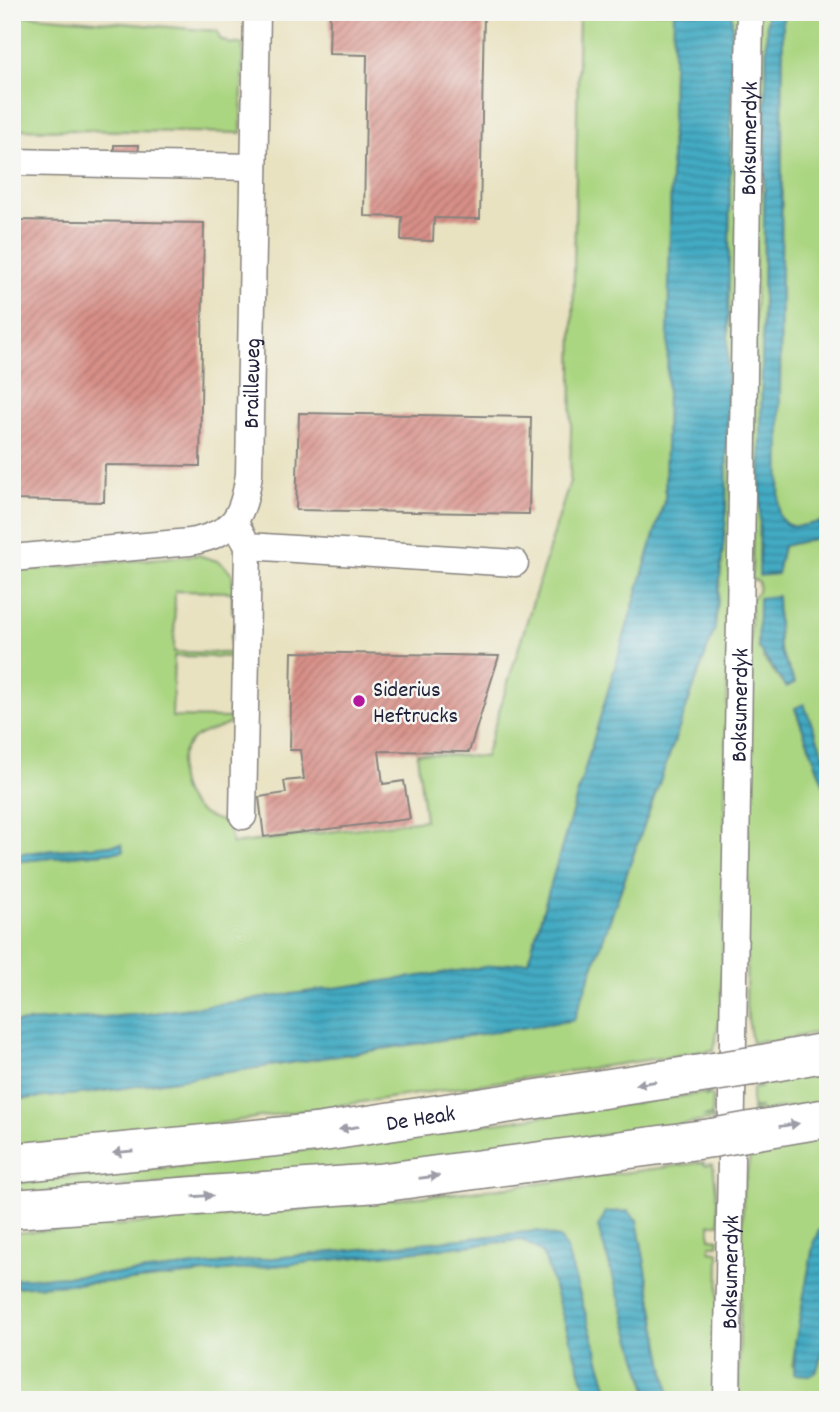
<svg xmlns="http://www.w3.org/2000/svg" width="840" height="1412" font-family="Dekko,sans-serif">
<defs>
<pattern id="water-rules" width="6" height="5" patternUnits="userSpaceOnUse" patternTransform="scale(1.75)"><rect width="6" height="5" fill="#42aac2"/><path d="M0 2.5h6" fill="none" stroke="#378a9f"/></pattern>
<pattern id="building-hatch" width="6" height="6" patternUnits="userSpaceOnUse" patternTransform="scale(1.75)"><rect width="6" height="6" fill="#d89088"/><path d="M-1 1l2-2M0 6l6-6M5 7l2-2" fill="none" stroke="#af7570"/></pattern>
</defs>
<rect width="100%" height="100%" fill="#f6f6f2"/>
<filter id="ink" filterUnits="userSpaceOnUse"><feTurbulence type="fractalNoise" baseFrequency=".0143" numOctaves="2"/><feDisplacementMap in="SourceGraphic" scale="14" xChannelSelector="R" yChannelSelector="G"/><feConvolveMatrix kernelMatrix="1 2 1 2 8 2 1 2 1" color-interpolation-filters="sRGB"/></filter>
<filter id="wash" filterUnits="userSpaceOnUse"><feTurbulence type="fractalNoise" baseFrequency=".00686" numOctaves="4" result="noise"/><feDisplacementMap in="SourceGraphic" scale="28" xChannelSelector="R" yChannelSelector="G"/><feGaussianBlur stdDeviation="1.57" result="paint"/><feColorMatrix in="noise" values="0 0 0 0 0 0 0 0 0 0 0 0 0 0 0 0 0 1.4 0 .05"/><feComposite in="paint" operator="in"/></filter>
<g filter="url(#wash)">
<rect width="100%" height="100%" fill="#e9e2c1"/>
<!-- green -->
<g fill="#abd681" stroke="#667c5e" stroke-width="2" fill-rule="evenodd">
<path d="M579 12H674L665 498 528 962 147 1014 12 1023V862L122 851V844L12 854V571L198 555 220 562 232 573 235 612H232V592L175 591 174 652 230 653 231 634H235L234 676H230V657L174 656 172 717 229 718 230 699H233L231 722C220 731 204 729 192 740 170 762 178 801 205 815 213 820 223 819 229 826L232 844 425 820 417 753 485 757 570 481Z"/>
<path d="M732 12H741L721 1010 714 1050 85 1143 12 1146V1100L90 1093 574 1020 715 628 726 517Z"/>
<path d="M759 12H767L759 575 777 574 783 546 822 537 820 522C803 525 787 533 779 515L783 51V12H828V766L804 705 795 709 828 796V1030L767 1043 765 1040 752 1043 746 1006 751 598 758 592 759 582 752 579ZM777 597 779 648 795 682 786 687 763 658Z"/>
<path d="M12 14 217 31 220 39 231 44H243L241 133 12 129Z"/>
<path d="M828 1070V1101L752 1113V1110L761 1108H752V1089L762 1087 752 1085Z"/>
<path d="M712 1092 704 1096H713L712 1115 703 1117H712L713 1120 372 1167 12 1195V1183L207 1164Z"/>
<path d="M828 1137V1226L819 1231 814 1241 792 1366 817 1370 828 1334V1400H738L743 1191 750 1157 761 1156V1149Z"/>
<path d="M704 1162V1165L713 1164 720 1224H710V1238L719 1239 718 1245H710V1251L719 1252 717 1400H670L637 1220 598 1227 650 1400H611L566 1248 538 1231 128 1273 12 1279V1233C244 1217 474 1194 704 1162Z"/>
<path d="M522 1240 540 1251 545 1259 589 1400H12V1287L129 1281Z"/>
</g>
<!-- water -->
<g fill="url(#water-rules)" stroke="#32667e" stroke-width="2">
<path d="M674 12H732L726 517 715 628 574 1020 90 1093 12 1100V1023L147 1014 528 961 665 498Z"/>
<path d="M767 12H783L779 515C787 533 803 525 820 522L822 537 783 546 777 574 759 576Z"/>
<path d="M777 596 779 648 795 683 786 687 758 647 759 598Z"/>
<path d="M804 704 828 766V796L795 708Z"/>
<path d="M122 844 123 851 12 862V854Z"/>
<path d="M628 1211 637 1220 670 1400H650L598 1227 606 1212Z"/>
<path d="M828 1226V1334L817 1370 811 1375 794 1374 795 1343 814 1241 819 1230Z"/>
<path d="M538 1231 560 1238 566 1248 611 1400H589L545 1259 540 1251 522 1240 129 1281 12 1287V1279L128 1273Z"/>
</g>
<g id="blocks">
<!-- building -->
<g fill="url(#building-hatch)">
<path d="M330 12H484L480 219 434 218 433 241 401 240 402 217 364 216 367 55 329 54Z"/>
<path d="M114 145H139L138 154H114Z"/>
<path d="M12 220 204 223 200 466 105 465 104 502 12 500Z"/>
<path d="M299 413 531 417 529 514 296 510Z"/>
<path d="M292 652 499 656 469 752 379 751 383 784 404 781 410 819 264 837 259 797 286 793 284 781 304 779 300 750H290Z"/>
</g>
</g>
</g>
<g filter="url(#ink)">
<use href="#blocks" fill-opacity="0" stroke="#86827e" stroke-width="2"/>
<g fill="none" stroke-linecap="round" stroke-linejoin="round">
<!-- minor casing -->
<g stroke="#86827e" stroke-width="29">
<g id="minor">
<path d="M12 162 254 167"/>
<path d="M235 523 248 546 243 816"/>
<path d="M248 546 515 563"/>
<path id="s1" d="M12 558 190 542C235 533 243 517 249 474L257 12"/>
<path id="s2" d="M727 1400 750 12"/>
</g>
</g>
<!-- highway casing -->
<g stroke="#86827e" stroke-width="41">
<g id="highway">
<path d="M752 1066 828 1052"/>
<path d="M751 1131 828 1118"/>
<path id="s3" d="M12 1163 316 1133 714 1072"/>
<path d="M12 1209 378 1183 712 1138"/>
</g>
</g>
<!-- minor -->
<use href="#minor" stroke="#fff" stroke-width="26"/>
<!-- highway -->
<use href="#highway" stroke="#fff" stroke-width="38"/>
<!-- highway-bridge casing -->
<g stroke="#86827e" stroke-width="41" stroke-linecap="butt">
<g id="highway-bridge">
<path d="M714 1072 752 1066"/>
<path d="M712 1138 751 1131"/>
</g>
</g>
<!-- highway-bridge -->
<use href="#highway-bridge" stroke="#fff" stroke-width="38"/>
</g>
<!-- one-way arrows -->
<defs><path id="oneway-solid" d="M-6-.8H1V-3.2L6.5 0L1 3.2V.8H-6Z" transform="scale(1.75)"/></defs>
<g fill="#9c9ca7">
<use href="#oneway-solid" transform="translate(646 1083) rotate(171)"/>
<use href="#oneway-solid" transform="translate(789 1125) rotate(-9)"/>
<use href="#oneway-solid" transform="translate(349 1128) rotate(171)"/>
<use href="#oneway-solid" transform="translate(123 1152) rotate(174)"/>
<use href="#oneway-solid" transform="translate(429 1177) rotate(-8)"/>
<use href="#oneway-solid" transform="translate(203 1196) rotate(-4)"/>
</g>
</g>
<!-- markers -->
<circle fill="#b5179e" stroke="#f6f6f2" stroke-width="2.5" cx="359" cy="701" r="7"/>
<g text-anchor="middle" stroke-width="5" stroke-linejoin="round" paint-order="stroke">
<!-- street labels -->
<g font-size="23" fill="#22223b" stroke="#f6f6f2">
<text dy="8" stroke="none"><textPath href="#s2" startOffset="1262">Boksumerdyk</textPath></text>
<text dy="8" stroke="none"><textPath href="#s1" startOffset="369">Brailleweg</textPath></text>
<text dy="8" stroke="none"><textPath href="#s2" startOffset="695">Boksumerdyk</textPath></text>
<text dy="8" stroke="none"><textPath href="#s3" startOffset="411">De Heak</textPath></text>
<text dy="8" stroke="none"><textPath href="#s2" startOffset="128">Boksumerdyk</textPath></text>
</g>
<!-- poi labels -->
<g font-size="23" fill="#22223b" stroke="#f6f6f2" text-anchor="start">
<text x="373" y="696">Siderius<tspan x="373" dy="26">Heftrucks</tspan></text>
</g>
</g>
<!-- margin -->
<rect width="840" height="1412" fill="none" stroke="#f6f6f2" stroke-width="42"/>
</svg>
